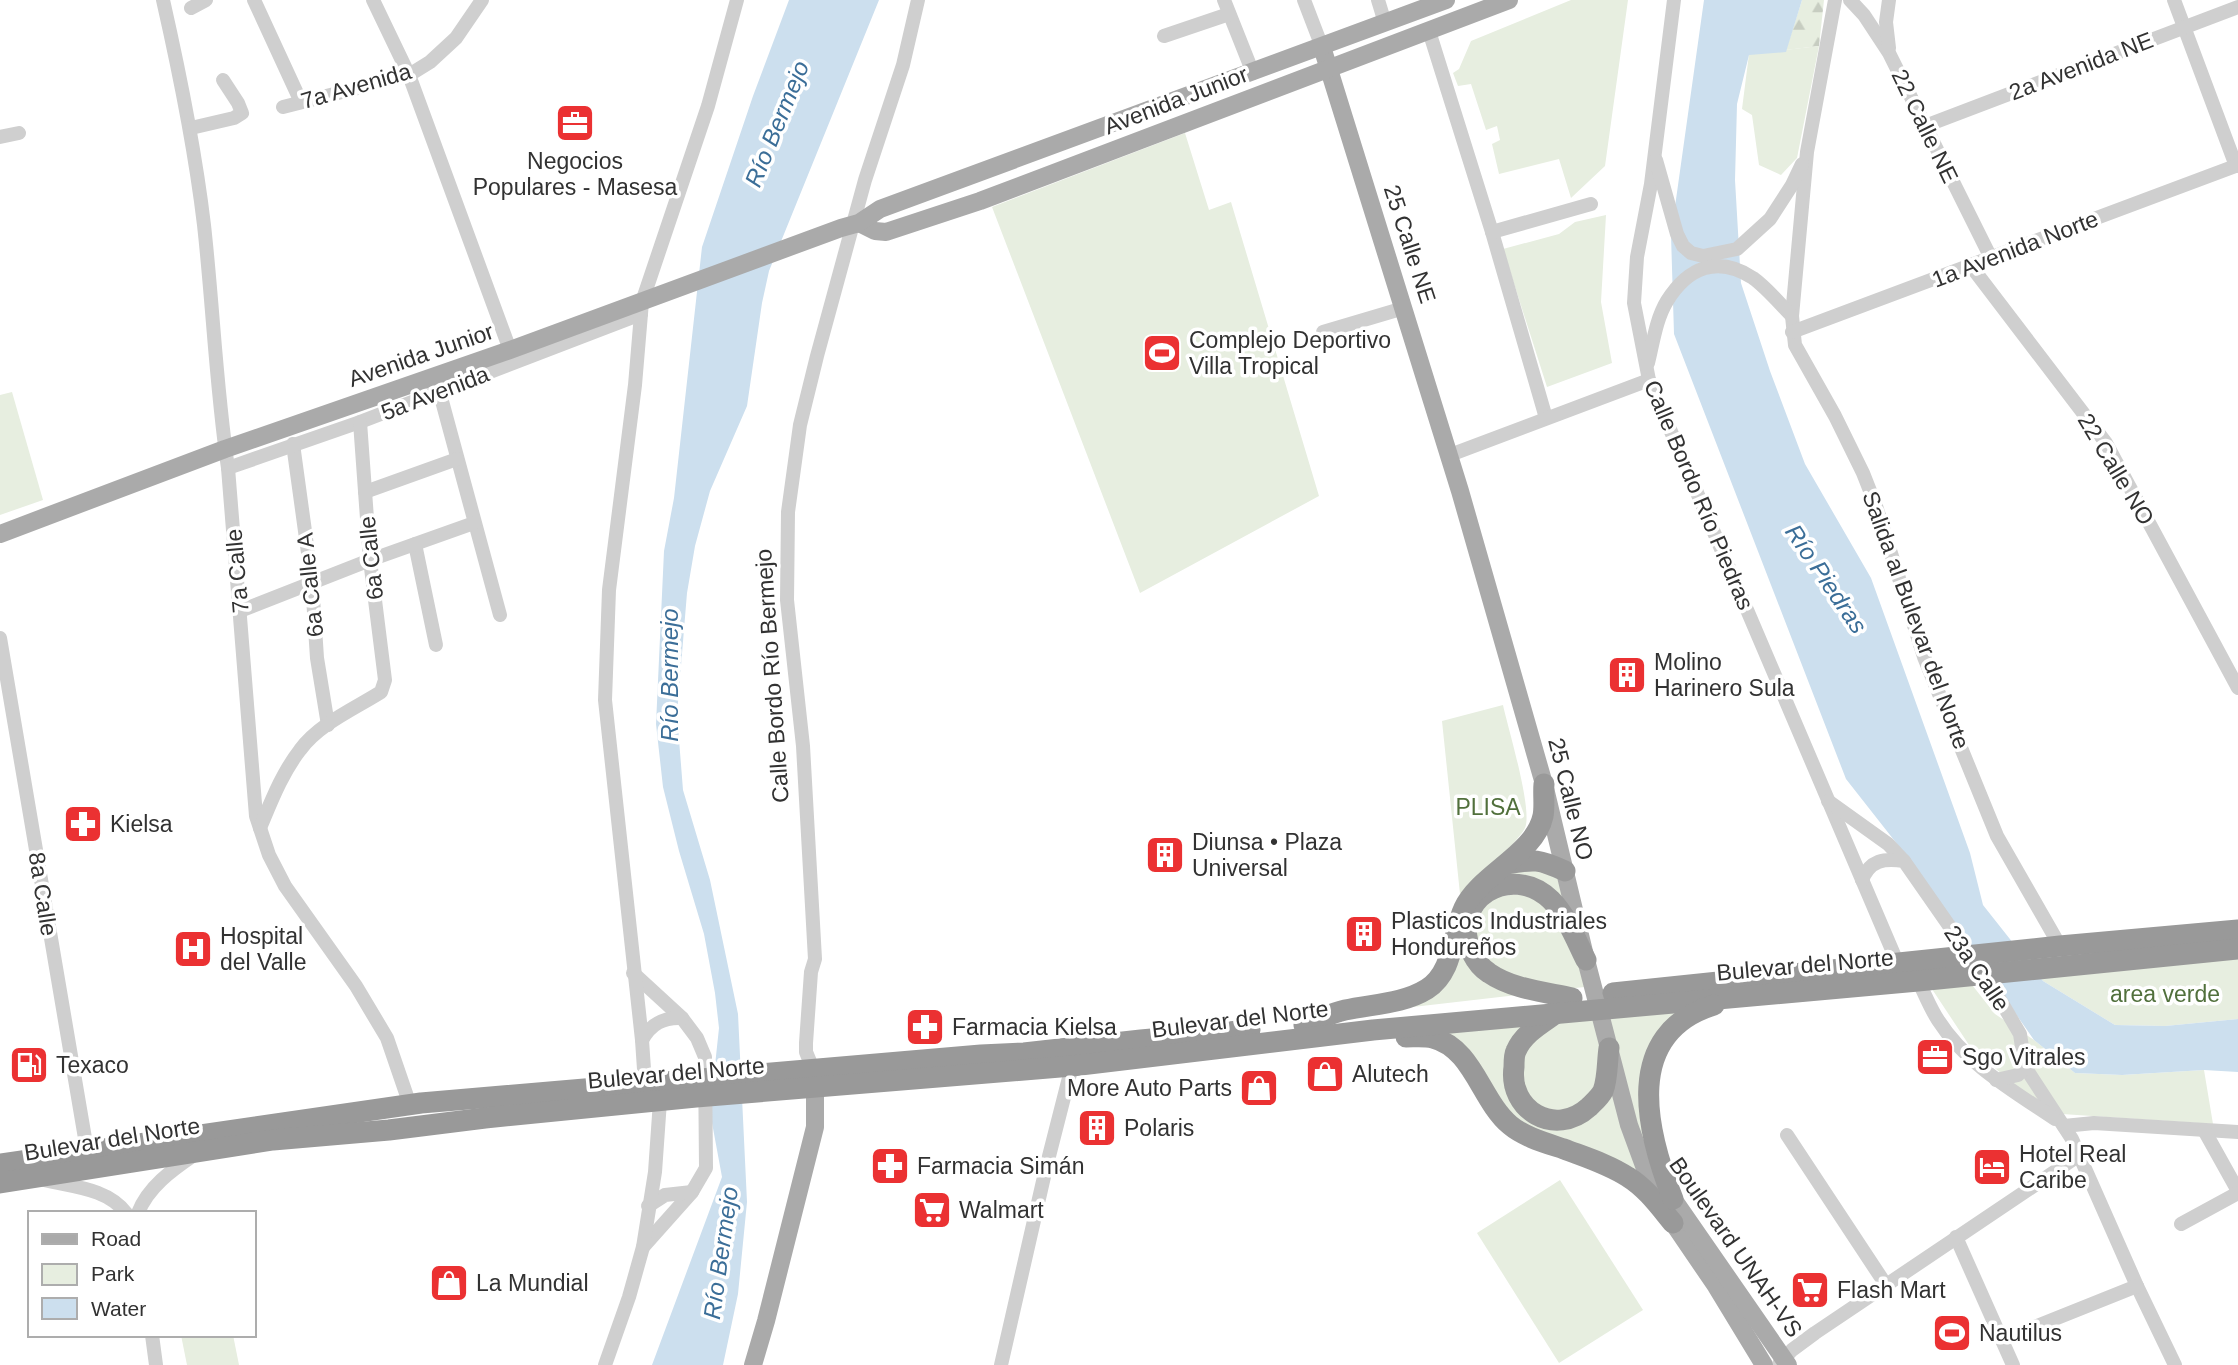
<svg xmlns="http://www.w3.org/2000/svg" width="2238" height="1365" font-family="Arial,sans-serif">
<defs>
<pattern id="forest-firs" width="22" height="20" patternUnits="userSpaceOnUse" patternTransform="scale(1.75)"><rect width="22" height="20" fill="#e7eee0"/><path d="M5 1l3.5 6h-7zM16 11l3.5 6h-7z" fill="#c7cdc1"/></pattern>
</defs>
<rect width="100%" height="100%" fill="#fff"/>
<!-- forest -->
<path fill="url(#forest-firs)" d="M1802 0H1824L1819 46 1786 50Z"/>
<!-- green -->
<g fill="#e7eee0">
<path d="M1571 0H1628L1605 166 1571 198 1559 159 1499 174 1492 144 1500 140 1497 126 1486 130 1471 84 1458 86 1453 73 1459 69 1471 41Z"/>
<path d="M1819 46 1797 158 1781 175 1759 165 1752 115 1742 109 1749 54Z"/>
<path d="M1185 133 1209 210 1231 202 1319 496 1140 593 992 207Z"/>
<path d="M1606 215 1601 302 1612 363 1547 387 1503 249 1559 234 1575 222Z"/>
<path d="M12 392 43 500 0 515V395Z"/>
<path d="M1503 705C1508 728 1533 810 1525 828 1516 845 1476 879 1460 894L1442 721Z"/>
<path d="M1510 868 1559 873 1570 919 1556 898 1488 884Z"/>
<path d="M1534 892 1578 953 1585 987 1565 989 1490 969 1471 941 1477 907 1486 898Z"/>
<path d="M1463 944 1534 993 1352 1014 1411 1001Z"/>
<path d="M2238 955V1019L2165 1026 2115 1025 2043 981 2036 973Z"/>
<path d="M1969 981 1995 1014 2034 1040 2075 1073 2122 1075 2204 1070 2213 1124 2062 1114 2021 1090 1971 1048 1928 983Z"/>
<path d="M1690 1010 1672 1022 1644 1142 1632 1112 1608 1016Z"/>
<path d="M1594 1017 1604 1058 1598 1090 1566 1116 1535 1108 1518 1080 1520 1053 1555 1020Z"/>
<path d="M1535 1022 1508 1070 1547 1125 1609 1083 1641 1181 1526 1129 1437 1034Z"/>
<path d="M1560 1180 1643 1310 1559 1363 1477 1233Z"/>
<path d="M181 1335H233L239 1365H187Z"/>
</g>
<!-- water -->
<g fill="#ccdfee">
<path d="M789 0H879L769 271 762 303 747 406 710 491 695 546 687 593 677 714 683 790 710 880 738 1014 747 1202 738 1294 723 1365H652L722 1177 710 1112 719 1028 715 993 704 934 679 851 663 787 656 724 664 551 674 498 702 247 753 96Z"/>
<path d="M1704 0H1802L1786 52 1749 55 1737 104 1735 180 1741 283 1770 371 1805 464 1871 578 1970 853 1983 905 2043 981 2115 1025 2165 1026 2238 1019V1072L2204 1070 2122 1075 2075 1073 2034 1040 1901 849 1846 779 1674 334 1671 235Z"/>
</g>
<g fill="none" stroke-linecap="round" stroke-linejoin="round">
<!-- minor -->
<g stroke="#cfcfcf" stroke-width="14">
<path d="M163 0C180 75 195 149 204 225 213 306 216 387 228 468L256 816 269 855 285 886 356 986 387 1038 410 1105"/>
<path d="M254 0 301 102"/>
<path d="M373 0 409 75 510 350"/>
<path d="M1224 0 1253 73"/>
<path d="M1304 0 1322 47"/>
<path d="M1378 0 1385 23"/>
<path d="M1674 0 1651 184 1637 257 1634 303 1649 380 1898 964"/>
<path d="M1835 0 1807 152 1792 316 1795 345 1835 416 1863 473 1876 506 1924 657 1997 836 2060 946"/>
<path d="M1850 0 1864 15 1889 53 1991 258"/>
<path d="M2174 0 2236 166"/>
<path d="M191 8 206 0"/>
<path d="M1429 31 1492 232 1546 418"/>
<path d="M1164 36 1229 14"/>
<path d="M1889 48 1886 22 1889 0"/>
<path d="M283 107 409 75 430 62 456 38 482 0"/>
<path d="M1925 126 2238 7"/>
<path d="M191 128 234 118 242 113 238 103 223 80"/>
<path d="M0 137 19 133"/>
<path d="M1656 160 1677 234 1683 246 1691 253 1703 256 1737 249 1770 219 1792 185 1802 164"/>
<path d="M1492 232 1591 204"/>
<path d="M1971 266 2106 443 2238 688"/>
<path d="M1323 332 1404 308"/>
<path d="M1792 332 2238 165"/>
<path d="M1648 363C1653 343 1656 319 1667 301 1688 267 1718 255 1753 278 1767 288 1780 304 1792 316"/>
<path d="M439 390 500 615"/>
<path d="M293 444 312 582 317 658 328 725"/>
<path d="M1450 455 1649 380"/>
<path d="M228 468 360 422 641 314"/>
<path d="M365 492 457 459"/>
<path d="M415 544 436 645"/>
<path d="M240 611 370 560 474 523"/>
<path d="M0 638 87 1150"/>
<path d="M1828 801 1888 844 1904 861"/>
<path d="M260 828C271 802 282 773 300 750 319 724 354 709 381 692L385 680 370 560 360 422"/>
<path d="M1862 880C1870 860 1884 858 1904 861L1996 993 2020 1034 2025 1067 2072 1139 2137 1286 2175 1365"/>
<path d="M633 973 682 1018 697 1038 705 1057 706 1168 692 1192 643 1247"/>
<path d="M1918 981C1925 994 1930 1008 1938 1020 1966 1064 2012 1090 2055 1119"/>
<path d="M642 1040C651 1024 663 1017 682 1018"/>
<path d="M813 1069 806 1052V1043L811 972 815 959 803 746 787 600 788 512 800 425 817 356 865 180 903 65 918 0"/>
<path d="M1996 1080 2018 1075 2025 1067"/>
<path d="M645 1084 642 1040 605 700 609 590 635 385 642 302 708 106 737 0"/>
<path d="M2064 1126 2094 1123 2238 1132"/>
<path d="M2204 1130 2238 1191"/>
<path d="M1787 1135 1886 1285"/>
<path d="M44 1180C72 1187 107 1188 126 1213"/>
<path d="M648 1206 665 1195 692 1192"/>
<path d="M138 1213C148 1187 172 1170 194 1155"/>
<path d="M2181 1224 2238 1193"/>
<path d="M1956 1237 2013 1365"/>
<path d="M152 1335 156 1365"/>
<path d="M2002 1340 2137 1286"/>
<path d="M1779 1364 1792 1350 1815 1333 2078 1156"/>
<path d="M605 1365 629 1297 643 1247 655 1172 660 1101"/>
<path d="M1001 1365 1046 1168 1072 1066"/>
</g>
<!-- major -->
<g stroke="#aaa" stroke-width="18">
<path d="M1322 47 1460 491 1544 784 1586 960 1629 1125 1647 1174 1673 1223 1716 1286 1764 1365"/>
<path d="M859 223 875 231 886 232 980 201 1509 0"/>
<path d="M0 534 225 449 510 350 841 228 859 223 880 209 1446 0"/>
<path d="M1667 1190 1788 1365"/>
<path d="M753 1365 766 1321 815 1127V1087"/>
</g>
<!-- highway -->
<g stroke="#999" stroke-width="21">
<path d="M1507 864C1535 859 1539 859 1565 871"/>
<path d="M1613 993 2060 946 2238 930"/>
<path d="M1572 998C1545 992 1512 989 1489 973 1481 968 1476 961 1472 953 1447 900 1511 861 1551 900 1567 916 1576 940 1586 960"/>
<path d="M1555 1014C1541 1024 1523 1034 1516 1051 1514 1055 1514 1062 1514 1067 1508 1110 1555 1138 1589 1107 1594 1102 1600 1097 1603 1091 1608 1078 1607 1061 1609 1048"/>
<path d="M1304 1025C1318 1020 1331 1013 1345 1010 1372 1004 1403 1004 1427 989 1454 972 1452 933 1464 908 1480 874 1535 854 1543 816 1545 806 1543 794 1544 784"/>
<path d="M1406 1037C1415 1037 1425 1036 1433 1038 1473 1048 1481 1101 1510 1125 1524 1137 1546 1143 1564 1149 1585 1157 1608 1164 1628 1177 1646 1188 1659 1206 1673 1223"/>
<path d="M0 1164 421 1103 981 1055 1024 1053 1141 1040 1250 1030"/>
<path d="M0 1183 273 1140 389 1130 485 1118 696 1097 1072 1066 1373 1030 1918 981 2238 949"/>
<path d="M1673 1199C1646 1131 1622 1033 1714 1005"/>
</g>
</g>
<!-- icons -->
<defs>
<g id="office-square" transform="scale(2.0125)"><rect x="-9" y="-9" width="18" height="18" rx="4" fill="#eb3132" stroke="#fff"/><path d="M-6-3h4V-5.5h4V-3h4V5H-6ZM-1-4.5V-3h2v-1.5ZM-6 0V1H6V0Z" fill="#fff"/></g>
<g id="stadium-square" transform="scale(2.0125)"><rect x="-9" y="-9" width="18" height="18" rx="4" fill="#eb3132" stroke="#fff"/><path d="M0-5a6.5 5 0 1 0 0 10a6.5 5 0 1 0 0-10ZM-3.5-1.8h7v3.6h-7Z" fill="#fff"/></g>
<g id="building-square" transform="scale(2.0125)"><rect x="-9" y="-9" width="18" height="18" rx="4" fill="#eb3132" stroke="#fff"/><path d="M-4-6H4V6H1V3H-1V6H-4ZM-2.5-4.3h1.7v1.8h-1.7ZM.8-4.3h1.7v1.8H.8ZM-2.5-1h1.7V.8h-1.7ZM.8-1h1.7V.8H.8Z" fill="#fff"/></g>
<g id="pharmacy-square" transform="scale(2.0125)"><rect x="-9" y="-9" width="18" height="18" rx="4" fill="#eb3132" stroke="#fff"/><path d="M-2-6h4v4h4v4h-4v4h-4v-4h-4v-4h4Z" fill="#fff"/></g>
<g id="hospital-square" transform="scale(2.0125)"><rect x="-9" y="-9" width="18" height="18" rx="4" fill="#eb3132" stroke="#fff"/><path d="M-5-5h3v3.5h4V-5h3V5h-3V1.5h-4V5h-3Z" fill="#fff"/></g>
<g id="fuel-square" transform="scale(2.0125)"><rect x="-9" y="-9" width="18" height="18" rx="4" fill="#eb3132" stroke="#fff"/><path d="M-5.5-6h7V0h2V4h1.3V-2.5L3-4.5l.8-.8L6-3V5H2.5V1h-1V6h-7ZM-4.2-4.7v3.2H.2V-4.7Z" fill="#fff"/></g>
<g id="shop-square" transform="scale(2.0125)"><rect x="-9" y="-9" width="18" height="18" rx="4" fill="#eb3132" stroke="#fff"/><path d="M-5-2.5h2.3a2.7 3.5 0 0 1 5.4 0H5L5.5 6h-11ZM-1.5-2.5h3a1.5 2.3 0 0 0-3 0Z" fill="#fff"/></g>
<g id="hotel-square" transform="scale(2.0125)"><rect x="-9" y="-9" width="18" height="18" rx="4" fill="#eb3132" stroke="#fff"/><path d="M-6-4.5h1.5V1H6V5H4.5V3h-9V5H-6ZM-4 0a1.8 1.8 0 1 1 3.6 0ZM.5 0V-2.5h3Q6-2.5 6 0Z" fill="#fff"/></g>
<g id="supermarket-square" transform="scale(2.0125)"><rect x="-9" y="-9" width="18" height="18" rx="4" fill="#eb3132" stroke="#fff"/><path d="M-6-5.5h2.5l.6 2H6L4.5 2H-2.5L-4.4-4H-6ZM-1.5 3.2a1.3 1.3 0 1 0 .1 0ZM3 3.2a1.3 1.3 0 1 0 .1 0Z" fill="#fff"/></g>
</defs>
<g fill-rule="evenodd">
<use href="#office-square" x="575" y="123"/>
<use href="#stadium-square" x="1162" y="353"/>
<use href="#building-square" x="1627" y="675"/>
<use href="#pharmacy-square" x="83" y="824"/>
<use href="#building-square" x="1165" y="855"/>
<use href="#building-square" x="1364" y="934"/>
<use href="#hospital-square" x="193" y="949"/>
<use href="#pharmacy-square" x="925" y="1027"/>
<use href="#office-square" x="1935" y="1057"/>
<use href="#fuel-square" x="29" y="1065"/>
<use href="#shop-square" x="1325" y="1074"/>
<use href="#shop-square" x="1259" y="1088"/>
<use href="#building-square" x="1097" y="1128"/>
<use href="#pharmacy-square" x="890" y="1166"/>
<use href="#hotel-square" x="1992" y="1167"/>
<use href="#supermarket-square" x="932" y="1210"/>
<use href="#shop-square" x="449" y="1283"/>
<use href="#supermarket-square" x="1810" y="1290"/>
<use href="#stadium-square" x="1952" y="1333"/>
</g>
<g text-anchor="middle" stroke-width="7" stroke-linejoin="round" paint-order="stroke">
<!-- street labels -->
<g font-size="23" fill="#323232" stroke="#fff">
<text transform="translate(2081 66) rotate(-21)" y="8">2a Avenida NE</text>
<text transform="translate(356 86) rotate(-16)" y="8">7a Avenida</text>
<text transform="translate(1176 100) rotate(-21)" y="8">Avenida Junior</text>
<text transform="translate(1925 126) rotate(64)" y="8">22 Calle NE</text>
<text transform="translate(1410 244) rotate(72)" y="8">25 Calle NE</text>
<text transform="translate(2015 249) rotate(-21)" y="8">1a Avenida Norte</text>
<text transform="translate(421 355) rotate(-19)" y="8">Avenida Junior</text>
<text transform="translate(435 393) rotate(-21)" y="8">5a Avenida</text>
<text transform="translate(2116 469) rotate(59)" y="8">22 Calle NO</text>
<text transform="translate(1699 495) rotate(67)" y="8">Calle Bordo Río Piedras</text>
<text transform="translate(371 558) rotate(-96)" y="8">6a Calle</text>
<text transform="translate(237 571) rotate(-95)" y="8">7a Calle</text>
<text transform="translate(310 585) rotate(-96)" y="8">6a Calle A</text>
<text transform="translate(1916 620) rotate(70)" y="8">Salida al Bulevar del Norte</text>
<text transform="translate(772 676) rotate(-94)" y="8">Calle Bordo Río Bermejo</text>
<text transform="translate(1571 799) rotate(76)" y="8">25 Calle NO</text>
<text transform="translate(43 894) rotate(81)" y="8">8a Calle</text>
<text transform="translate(1805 965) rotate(-5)" y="8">Bulevar del Norte</text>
<text transform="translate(1977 968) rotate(56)" y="8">23a Calle</text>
<text transform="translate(1240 1019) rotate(-7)" y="8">Bulevar del Norte</text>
<text transform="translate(676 1073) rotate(-5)" y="8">Bulevar del Norte</text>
<text transform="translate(112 1139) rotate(-9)" y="8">Bulevar del Norte</text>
<text transform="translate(1736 1247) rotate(55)" y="8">Boulevard UNAH-VS</text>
</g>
<!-- poi labels -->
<g font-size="23" fill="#323232" stroke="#fff" text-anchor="start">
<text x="575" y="169" text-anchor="middle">Negocios<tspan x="575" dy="26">Populares - Masesa</tspan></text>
<text x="1189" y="348">Complejo Deportivo<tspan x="1189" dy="26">Villa Tropical</tspan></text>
<text x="1654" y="670">Molino<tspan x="1654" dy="26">Harinero Sula</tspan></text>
<text x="110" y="832">Kielsa</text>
<text x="1192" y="850">Diunsa • Plaza<tspan x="1192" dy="26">Universal</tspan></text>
<text x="1391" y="929">Plasticos Industriales<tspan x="1391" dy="26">Hondureños</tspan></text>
<text x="220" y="944">Hospital<tspan x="220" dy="26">del Valle</tspan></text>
<text x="952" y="1035">Farmacia Kielsa</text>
<text x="1962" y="1065">Sgo Vitrales</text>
<text x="56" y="1073">Texaco</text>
<text x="1352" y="1082">Alutech</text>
<text x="1232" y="1096" text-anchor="end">More Auto Parts</text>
<text x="1124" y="1136">Polaris</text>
<text x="2019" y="1162">Hotel Real<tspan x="2019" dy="26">Caribe</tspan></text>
<text x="917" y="1174">Farmacia Simán</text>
<text x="959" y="1218">Walmart</text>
<text x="476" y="1291">La Mundial</text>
<text x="1837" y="1298">Flash Mart</text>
<text x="1979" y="1341">Nautilus</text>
</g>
<!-- park labels -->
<g font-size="23" fill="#51703c" stroke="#fff">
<text x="1488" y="815">PLISA</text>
<text x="2165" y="1002">area verde</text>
</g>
<!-- water labels -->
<g font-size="24" font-style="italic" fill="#3b6e98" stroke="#fff">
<text transform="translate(777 124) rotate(-68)" y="8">Río Bermejo</text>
<text transform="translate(1826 579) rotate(56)" y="8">Río Piedras</text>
<text transform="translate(670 675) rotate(-90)" y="8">Río Bermejo</text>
<text transform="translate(721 1253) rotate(-82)" y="8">Río Bermejo</text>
</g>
</g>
<!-- legend -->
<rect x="28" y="1211" width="228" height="126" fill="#ffffff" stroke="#adadad" stroke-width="2"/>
<rect x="42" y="1234" width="35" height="10" fill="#aaaaaa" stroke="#adadad" stroke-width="2"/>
<text x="91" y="1246" font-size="21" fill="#323232">Road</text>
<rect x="42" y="1264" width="35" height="21" fill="#e7eee0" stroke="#adadad" stroke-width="2"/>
<text x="91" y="1281" font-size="21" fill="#323232">Park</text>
<rect x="42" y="1298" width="35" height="21" fill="#ccdfee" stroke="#adadad" stroke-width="2"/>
<text x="91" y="1316" font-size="21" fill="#323232">Water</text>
</svg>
